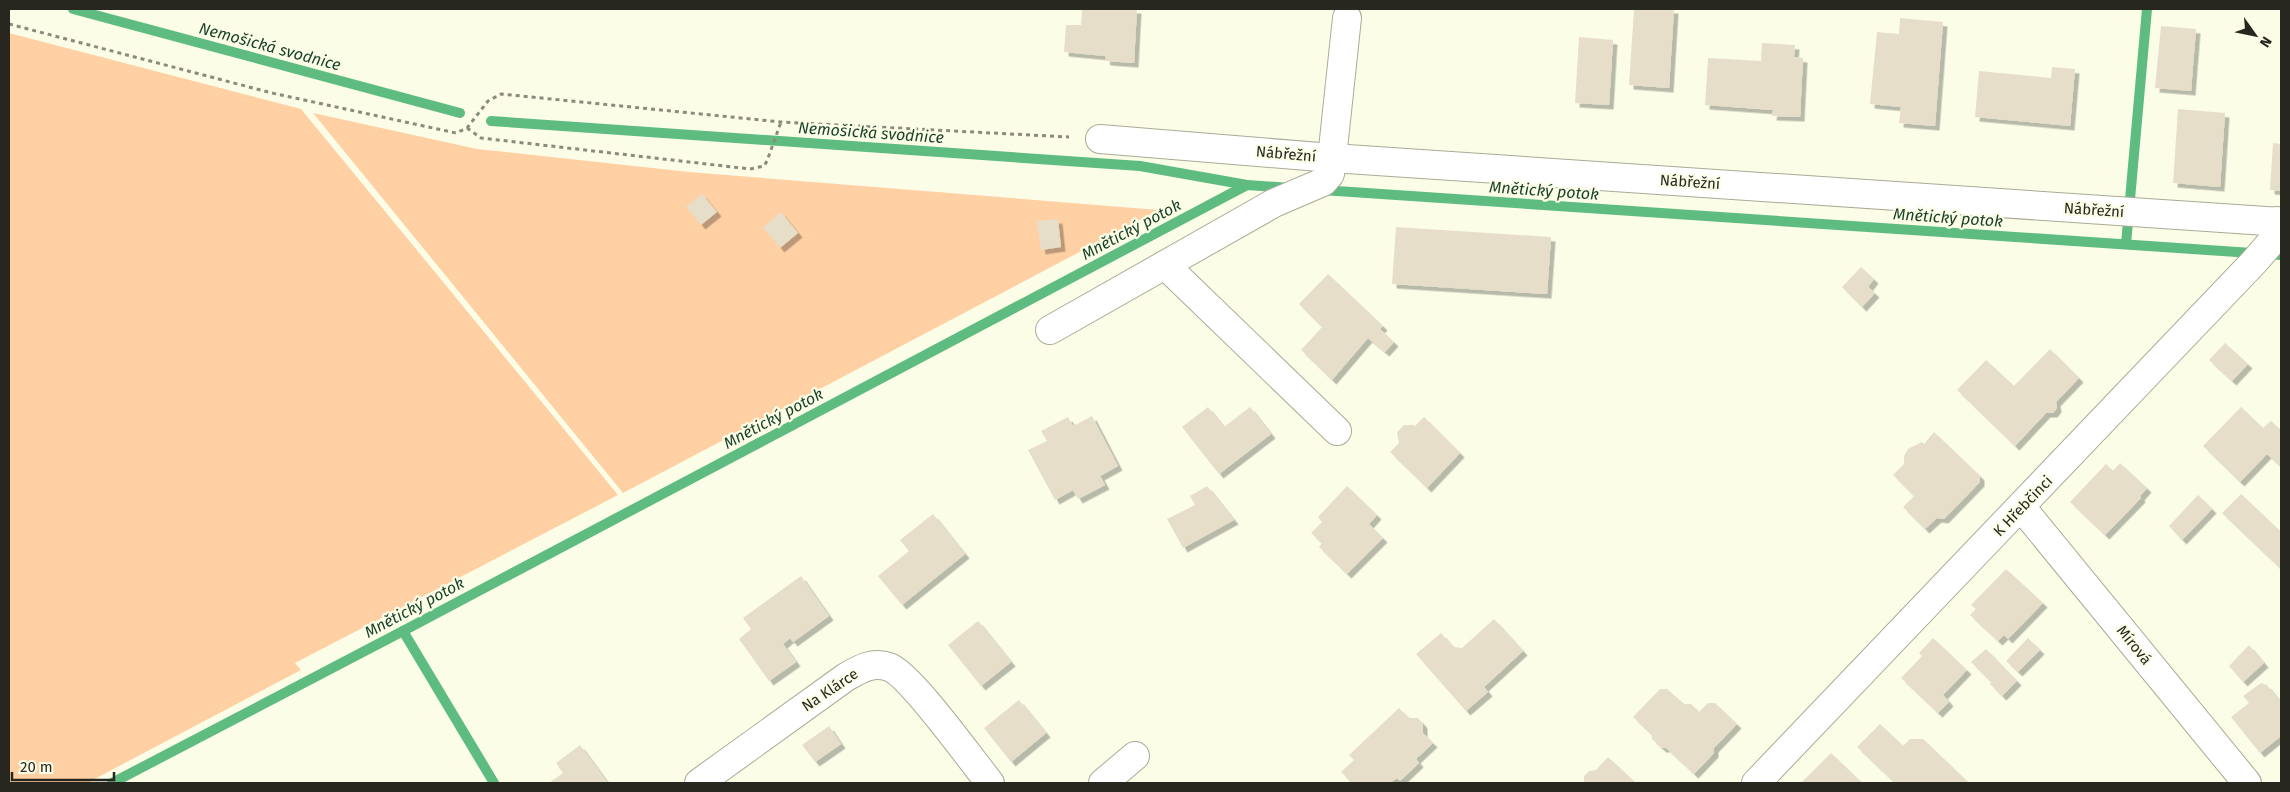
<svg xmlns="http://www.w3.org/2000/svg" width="2290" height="792" font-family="'Fira Sans',sans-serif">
<defs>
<filter id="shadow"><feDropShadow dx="4.5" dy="4.5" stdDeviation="0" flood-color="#0004"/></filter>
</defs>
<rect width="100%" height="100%" fill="#fbfde7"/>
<!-- green -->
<g fill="#ffd0a3">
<path d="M9 33 301 109 618 495 295 663 301 670 87 783H9Z"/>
<path d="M313 113 477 149 689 172 1159 210 623 493Z"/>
</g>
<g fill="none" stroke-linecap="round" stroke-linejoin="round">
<!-- stream -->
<g stroke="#5ebc81" stroke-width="10">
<path d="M73 9 460 113"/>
<path d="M491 121 1140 166 1247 185"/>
<path d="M1322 190 2281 255"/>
<path d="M2126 244 2147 9"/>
<path d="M403 631 494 783"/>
<path d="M112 783 403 631 1247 185 1290 188"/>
</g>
</g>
<!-- building -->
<g fill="#e7deca" filter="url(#shadow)">
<path d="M1082 9H1137L1134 63 1106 61 1105 56 1064 52 1066 25H1081Z"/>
<path d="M1634 9H1674L1669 88 1629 85Z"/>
<path d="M1900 18 1943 22 1935 126 1899 123 1901 107 1870 104 1877 32 1899 34Z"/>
<path d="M2161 26 2196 29 2191 91 2155 88Z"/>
<path d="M1579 37 1613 40 1609 105 1575 103Z"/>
<path d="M1762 43 1795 45 1794 57 1803 58 1800 117 1772 116 1773 110 1705 105 1708 58 1761 61Z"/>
<path d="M2052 67 2075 69 2070 126 1975 117 1979 71 2051 78Z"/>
<path d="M2178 109 2225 113 2220 187 2173 183Z"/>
<path d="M2273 143 2281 144V191L2270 190Z"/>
<path d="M702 194 717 212 701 225 686 207Z"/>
<path d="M781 212 798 233 780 248 763 227Z"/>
<path d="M1058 219 1061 247 1041 250 1037 221Z"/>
<path d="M1396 227 1551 237 1547 294 1392 284Z"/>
<path d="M1861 267 1874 279 1868 287 1875 293 1862 307 1842 287Z"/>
<path d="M1328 274 1383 326 1380 329 1394 342 1385 352 1368 338 1332 380 1301 350 1322 327 1299 304Z"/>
<path d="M2225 343 2248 364 2232 381 2209 360Z"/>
<path d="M2050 349 2079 378 2056 402 2057 408 2053 413H2046L2015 446 1957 390 1986 360 2014 386Z"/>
<path d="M1208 407 1224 427 1250 407 1271 434 1219 474 1182 427Z"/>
<path d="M2241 407 2263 428 2271 421 2281 430V467L2267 454 2240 482 2203 446Z"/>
<path d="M1092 416 1118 466 1100 476 1105 485 1078 499 1073 490 1055 500 1028 450 1047 441 1041 431 1068 417 1073 426Z"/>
<path d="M1424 417 1460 453 1427 488 1390 452 1399 443 1397 432 1404 425H1413L1415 426Z"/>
<path d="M1934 432 1980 476V482L1944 519 1937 518 1925 529 1903 507 1914 496 1893 475 1904 464V456L1908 449 1922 442 1924 444Z"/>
<path d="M2120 463 2147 488 2140 496 2141 498 2105 535 2070 502 2106 464 2113 471Z"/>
<path d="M1207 486 1234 520 1183 548 1167 519 1195 505 1190 496Z"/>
<path d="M1347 486 1377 515 1369 524 1383 538 1347 574 1319 547 1322 543 1311 533 1322 522 1318 517Z"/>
<path d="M2241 494 2281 532V569L2222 513Z"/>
<path d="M2198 495 2212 509 2182 540 2169 526Z"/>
<path d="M933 514 965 554 902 605 878 576 909 551 900 540Z"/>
<path d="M2006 569 2043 603 2008 639 2004 635 1998 641 1970 615 1976 609 1971 605Z"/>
<path d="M801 576 829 616 793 642 790 638 783 644 796 662 769 681 739 639 751 629 743 618Z"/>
<path d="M1494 619 1523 651 1484 687 1488 692 1466 711 1416 654 1441 633 1453 647 1462 648Z"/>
<path d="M978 621 1011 662 981 686 948 645Z"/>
<path d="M1933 638 1967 670 1943 695 1949 702 1938 713 1901 678 1922 656 1919 653Z"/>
<path d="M2028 638 2040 650 2018 672 2006 661Z"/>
<path d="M2249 645 2264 663 2243 682 2229 666Z"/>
<path d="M1986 649 2017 681 2002 696 1990 684 1991 682 1971 662Z"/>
<path d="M2261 683 2267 685 2281 703V736L2260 753 2231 717 2249 703 2243 696Z"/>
<path d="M1660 689H1667L1684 704H1691L1699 712 1708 703H1715L1737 724 1714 748V753L1694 774 1666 748H1662L1652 739V735L1633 717Z"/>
<path d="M1019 700 1046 733 1011 762 984 728Z"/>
<path d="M1399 708 1409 718H1418L1423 724V733L1433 743 1416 759 1419 763 1400 781 1397 778 1390 783H1352L1341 772 1354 760 1349 755Z"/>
<path d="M1880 724 1903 746 1910 739H1923L1969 783H1895L1857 747Z"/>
<path d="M829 726 841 744 815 762 802 745Z"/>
<path d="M580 745 608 783H549L563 773 556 763Z"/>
<path d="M1831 753 1860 781 1858 783H1803L1802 782Z"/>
<path d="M1608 757 1636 783H1584V776L1589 771 1596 770Z"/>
</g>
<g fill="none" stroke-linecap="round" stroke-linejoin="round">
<!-- minor casing -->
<g stroke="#aaab96" stroke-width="30">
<g id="minor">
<path d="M1100 139 1332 158 2281 222"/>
<path d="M1165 265 1337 431"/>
<path d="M1050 330 1274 203 1323 182 1330 174 1332 158 1347 18"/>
<path d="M2022 508 2247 783"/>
<path d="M699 783 846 677C860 669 873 661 889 667 910 674 972 761 990 783"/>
<path d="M1103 783 1135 756"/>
<path d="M1756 783 2254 262 2274 239 2277 221"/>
</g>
</g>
<!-- path -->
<g stroke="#8b8b7d" stroke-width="3" stroke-dasharray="4 4" stroke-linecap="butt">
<path d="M9 24 272 93 456 133 467 128 488 101 501 94 781 122 1069 137"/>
<path d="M467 128 481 138 750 169 764 166 767 161 781 122"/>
</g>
<!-- minor -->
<use href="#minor" stroke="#fff" stroke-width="28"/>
</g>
<g text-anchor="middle" stroke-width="4.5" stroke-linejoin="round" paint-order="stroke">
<!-- street labels -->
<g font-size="15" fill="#27271f" stroke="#fbfde7">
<text transform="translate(1286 154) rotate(5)" y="5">Nábřežní</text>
<text transform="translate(1690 182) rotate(4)" y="5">Nábřežní</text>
<text transform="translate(2094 210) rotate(4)" y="5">Nábřežní</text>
<text transform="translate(2023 506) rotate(-46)" y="5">K Hřebčinci</text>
<text transform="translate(2134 645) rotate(51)" y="5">Mírová</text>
<text transform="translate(830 690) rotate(-34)" y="5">Na Klárce</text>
</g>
<!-- water labels -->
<g font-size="16" font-style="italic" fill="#183f27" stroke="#fbfde7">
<text transform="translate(270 46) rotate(15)" y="6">Nemošická svodnice</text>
<text transform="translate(871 132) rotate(4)" y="6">Nemošická svodnice</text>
<text transform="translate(1544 190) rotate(4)" y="6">Mnětický potok</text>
<text transform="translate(1948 217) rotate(4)" y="6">Mnětický potok</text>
<text transform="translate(1131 229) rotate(-28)" y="6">Mnětický potok</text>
<text transform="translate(773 418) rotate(-28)" y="6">Mnětický potok</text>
<text transform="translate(414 607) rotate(-28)" y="6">Mnětický potok</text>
</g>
</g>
<!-- border -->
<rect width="2290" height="792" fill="none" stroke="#27271f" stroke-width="20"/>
<!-- north arrow -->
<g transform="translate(2255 35) rotate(123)" stroke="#fbfde7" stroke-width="4" paint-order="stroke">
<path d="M0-4L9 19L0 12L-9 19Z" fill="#27271f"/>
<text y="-8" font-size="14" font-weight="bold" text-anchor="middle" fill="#27271f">N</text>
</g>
<!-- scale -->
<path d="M12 772v8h102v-8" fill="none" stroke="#27271f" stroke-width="2.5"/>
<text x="20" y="772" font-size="15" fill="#27271f" stroke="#fbfde7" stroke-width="4" paint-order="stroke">20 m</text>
</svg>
